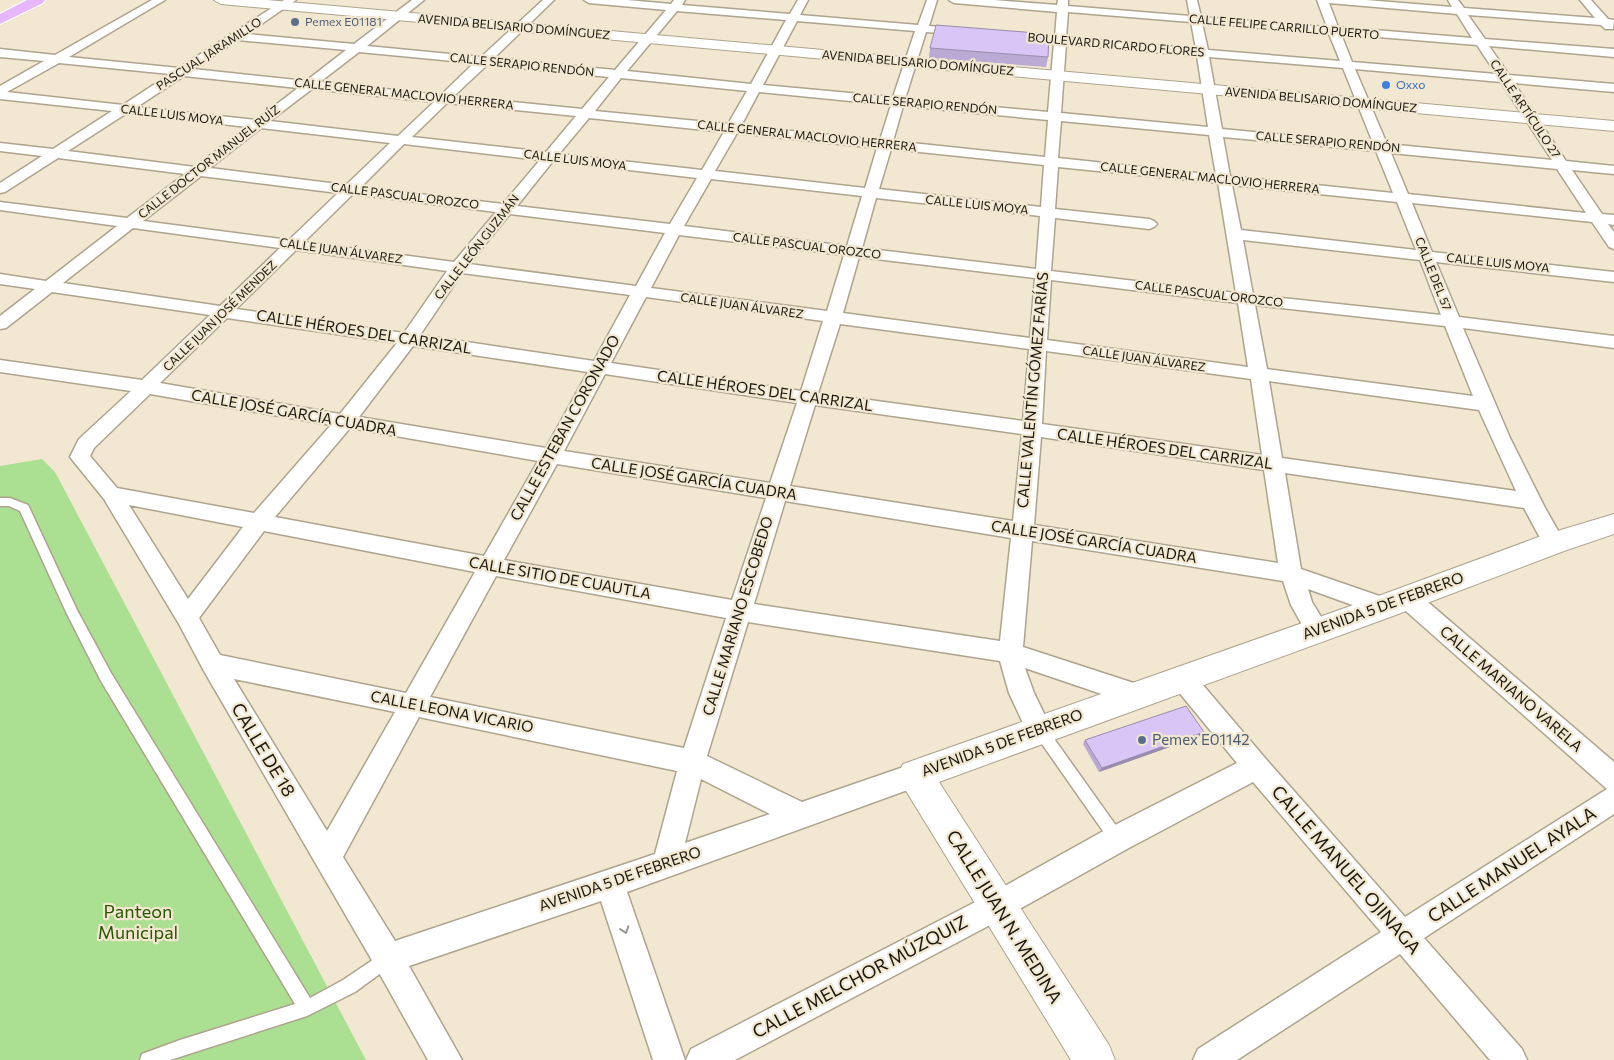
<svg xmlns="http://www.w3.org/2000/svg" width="1614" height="1060" font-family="Commissioner,sans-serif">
<rect width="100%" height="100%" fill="#f2e7d0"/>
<!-- green -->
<path fill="#abdf92" d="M42 459 55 472 366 1060H0V466Z"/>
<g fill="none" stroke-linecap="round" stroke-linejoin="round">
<!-- lane casing -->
<g stroke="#aea48e" stroke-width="3">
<g id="lane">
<path d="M0 498H10L28 505 77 610 111 673 310 998 343 980 386 951 392 953 394 959 392 965 355 992 307 1016 170 1060H140L142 1054 180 1040 295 1004 101 681 66 612 20 511 9 506H0Z"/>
<path d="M1040 724 1045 726 1122 834 1124 839 1122 844 1117 846 1112 844 1035 734 1033 730 1035 726Z"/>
</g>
</g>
<!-- street casing -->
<g stroke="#aea48e" stroke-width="3">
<g id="street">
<path d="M152 0H165L69 57 179 68 284 0H296L247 34 354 44 412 0H424L367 46 481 57 543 0H554L494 58 615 70 666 10 589 3 584 0H627L671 4 674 0H685L682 5 790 14 798 0H808L800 15 918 25 927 0H937L929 26 964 29 970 32 964 35 926 32 905 99 1048 112 1054 43 1021 40 1015 37 1021 34 1055 36 1057 12 954 3 949 0H994L1057 5 1058 0H1068V6L1190 16 1187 0H1197L1201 17 1327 27 1317 0H1366L1452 7 1448 0H1458L1464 8 1595 18 1580 0H1591L1608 19 1614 20 1613 29H1605L1601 25 1468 15 1485 39 1614 49V57L1489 46 1509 75 1614 84V92L1514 83 1566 161 1614 166V174L1572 170 1602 214 1614 215V225L1608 224 1614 232V249L1609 247 1592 222 1412 203 1432 252 1614 272V282L1436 262 1459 317 1614 336V348L1463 328 1510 438 1544 506 1565 543 1562 549 1554 551 1546 549 1524 508 1285 473 1301 569 1391 600 1394 607 1391 614 1383 616 1308 589 1312 602 1329 630 1325 637 1317 640 1309 637 1291 605 1283 581 1032 541 1023 647 1146 687 1149 695 1146 703 1137 706 1025 668 1034 693 1052 730 1048 738 1039 741 1030 738 1009 693 1000 661 748 622 707 756 802 802 915 763 924 766 928 775 924 784 627 892 685 1060H653L601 901 409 966 462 1060H428L377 969 204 671 179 624 104 499 70 457 79 439 131 391 0 372V360L142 380 210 315 52 292 6 328 0 329V316L35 289 0 284V274L46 281 117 226 0 210V202L127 218 185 174 58 158 5 192 0 193V183L42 156 0 151V143L53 149 112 111 0 99V86L44 61 0 57V49L55 55ZM1329 3 1457 14 1472 38 1338 27ZM677 11 786 20 751 84 627 71ZM1068 12 1191 22 1196 49 1066 37ZM797 21 915 31 893 97 763 85ZM1202 23 1329 34 1340 61 1208 50ZM1341 34 1477 45 1496 74 1352 62ZM238 40 346 50 306 81 193 69ZM1066 44 1197 56 1208 127 1061 113ZM359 52 474 63 441 95 320 82ZM1209 57 1343 68 1373 143 1222 129ZM59 63 170 74 123 105 7 92ZM487 65 609 77 582 109 454 96ZM1355 69 1501 82 1552 160 1387 144ZM184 76 298 88 256 120 137 107ZM621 78 747 91 728 124 595 111ZM312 89 434 102 398 136 270 121ZM759 92 891 105 880 140 741 126ZM447 103 576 116 546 152 412 137ZM903 106 1048 120 1045 157 893 141ZM127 113 247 127 195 167 68 151ZM589 118 724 132 702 170 559 154ZM1061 121 1209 135 1216 175 1058 158ZM261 128 390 143 346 185 210 168ZM737 133 877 148 865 188 715 171ZM1223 137 1376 151 1393 193 1230 176ZM404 144 540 160 503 204 361 187ZM891 149 1044 165 1041 207 879 189ZM1391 153 1557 169 1586 213 1408 194ZM553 161 697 178 670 224 517 206ZM1058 167 1218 183 1236 293 1051 271 1055 218 1149 229 1154 227 1157 224 1154 221 1149 219 1055 209ZM201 176 338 193 289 240 143 221ZM711 179 862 196 847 246 684 226ZM1232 185 1397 202 1416 250 1241 230ZM353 194 496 212 454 262 304 242ZM876 198 1040 216 1036 269 862 248ZM510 214 665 233 636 286 469 264ZM133 228 280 248 220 306 63 283ZM679 235 844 255 827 311 651 288ZM1243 240 1420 260 1441 315 1253 295ZM296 250 447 271 404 333 236 309ZM859 257 1035 278 1030 338 843 313ZM462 273 630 295 594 361 420 335ZM1051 280 1238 303 1248 367 1047 340ZM646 297 823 321 801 391 611 363ZM1255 305 1445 326 1473 396 1267 369ZM227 318 397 343 340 414 160 383ZM840 324 1029 349 1023 421 818 393ZM413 346 588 372 546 448 359 417ZM1046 351 1251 379 1262 455 1042 424ZM605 374 797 403 770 483 564 451ZM1269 381 1479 410 1516 491 1282 458ZM150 394 331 425 254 513 117 488 90 456 94 448ZM815 405 1022 434 1013 521 790 486ZM350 428 538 461 484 556 275 517ZM1041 437 1264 470 1278 563 1034 525ZM557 464 766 498 732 600 504 560ZM785 501 1011 538 1000 641 754 604ZM129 505 243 527 188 599ZM264 531 475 572 406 693 220 655 199 618ZM496 576 726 618 684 748 430 697ZM234 679 395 712 327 831ZM419 717 677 771 655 854 395 941 343 857ZM701 779 770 814 685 843Z"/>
<path d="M1407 589 1415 591 1614 762V814L1424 938 1522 1049 1527 1060H1490L1400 954 1237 1060H1193L1198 1049 1381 932 1253 782 1127 849 1007 916 735 1060H686L691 1049 987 896 1107 829 1237 763 1173 685 1170 678 1173 671 1182 667 1191 671 1265 758 1405 917 1607 789 1399 605 1396 598 1399 591Z"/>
</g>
</g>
<!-- secondary casing -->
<g stroke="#aea48e" stroke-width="2">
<g id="secondary">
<path d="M214 0H267L1614 121V131L221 4Z"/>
<path d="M1614 514V534L1564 551 1393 616 939 782 1109 1045 1115 1060H1071L903 786 898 775 903 764 1373 598 1544 535Z"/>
</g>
</g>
<!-- primary casing -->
<g stroke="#fff" stroke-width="2">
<path id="primary" d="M27 0H45L43 3 0 24V14Z"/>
</g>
<!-- lane -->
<use href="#lane" fill="#fff" fill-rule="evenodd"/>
<!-- street -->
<use href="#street" fill="#fff" fill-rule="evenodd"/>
<!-- secondary -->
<use href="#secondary" fill="#fff" fill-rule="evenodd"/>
<!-- primary -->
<use href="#primary" fill="#e8b6fb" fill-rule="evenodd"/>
</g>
<!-- wall -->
<g fill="#bbaad4">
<path d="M930 48 1048 57 1046 67 929 58Z"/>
<path d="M1201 736 1099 772 1083 744 1085 740Z"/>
</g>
<!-- shaded-wall -->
<path fill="#988bad" d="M1204 732 1201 736 1099 772 1102 768Z"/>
<!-- building -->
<g fill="#d9c6f7" stroke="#988bad">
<path d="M936 25 1049 34 1048 57 930 48Z"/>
<path d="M1186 706 1204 732 1102 768 1085 740Z"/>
</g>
<!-- one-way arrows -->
<defs><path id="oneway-chevron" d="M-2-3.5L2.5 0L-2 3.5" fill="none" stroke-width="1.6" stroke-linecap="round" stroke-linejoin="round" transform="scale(1.25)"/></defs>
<use stroke="#989793" href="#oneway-chevron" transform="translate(625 930) rotate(71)"/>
<!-- markers -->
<g fill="#5c6f8a" stroke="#f2e7d0" stroke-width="2">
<circle cx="295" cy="22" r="5"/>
<circle cx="1142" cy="740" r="5"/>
</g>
<circle fill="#3f7fe0" stroke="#f2e7d0" stroke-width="2" cx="1386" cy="85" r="5"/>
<g text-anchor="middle" stroke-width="4.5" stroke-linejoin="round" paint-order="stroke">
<!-- far-service labels -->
<g font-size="12" fill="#4e5e75" stroke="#f2e7d0" text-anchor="start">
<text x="305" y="26">Pemex E01181</text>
</g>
<!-- far-street labels -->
<g font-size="12" fill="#1a170f" stroke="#f2e7d0">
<text transform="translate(514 27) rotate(5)" y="4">AVENIDA BELISARIO DOMÍNGUEZ</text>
<text transform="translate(1284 27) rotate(5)" y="4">CALLE FELIPE CARRILLO PUERTO</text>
<text transform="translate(1116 45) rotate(5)" y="4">BOULEVARD RICARDO FLORES</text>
<text transform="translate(209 54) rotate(-33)" y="4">PASCUAL JARAMILLO</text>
<text transform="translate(918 63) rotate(5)" y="4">AVENIDA BELISARIO DOMÍNGUEZ</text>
<text transform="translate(522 65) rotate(6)" y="4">CALLE SERAPIO RENDÓN</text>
<text transform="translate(404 94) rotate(6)" y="4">CALLE GENERAL MACLOVIO HERRERA</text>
<text transform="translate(1321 100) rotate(5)" y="4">AVENIDA BELISARIO DOMÍNGUEZ</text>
<text transform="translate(925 104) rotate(5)" y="4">CALLE SERAPIO RENDÓN</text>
<text transform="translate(1525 109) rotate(56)" y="4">CALLE ARTÍCULO 27</text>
<text transform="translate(172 115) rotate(7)" y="4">CALLE LUIS MOYA</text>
<text transform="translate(807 136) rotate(6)" y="4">CALLE GENERAL MACLOVIO HERRERA</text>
<text transform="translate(1328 142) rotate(5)" y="4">CALLE SERAPIO RENDÓN</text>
<text transform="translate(575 160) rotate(7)" y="4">CALLE LUIS MOYA</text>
<text transform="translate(209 162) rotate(-38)" y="4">CALLE DOCTOR MANUEL RUÍZ</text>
<text transform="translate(1210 178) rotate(6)" y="4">CALLE GENERAL MACLOVIO HERRERA</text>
<text transform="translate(405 196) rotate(7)" y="4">CALLE PASCUAL OROZCO</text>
<text transform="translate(977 205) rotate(6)" y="4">CALLE LUIS MOYA</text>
<text transform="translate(807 246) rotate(7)" y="4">CALLE PASCUAL OROZCO</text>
<text transform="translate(477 247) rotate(-52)" y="4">CALLE LEÓN GUZMÁN</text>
<text transform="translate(341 251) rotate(8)" y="4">CALLE JUAN ÁLVAREZ</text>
<text transform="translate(1498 263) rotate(6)" y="4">CALLE LUIS MOYA</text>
<text transform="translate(1433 274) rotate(68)" y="4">CALLE DEL 57</text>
<text transform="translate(1209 294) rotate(7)" y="4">CALLE PASCUAL OROZCO</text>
<text transform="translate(742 306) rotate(8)" y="4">CALLE JUAN ÁLVAREZ</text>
<text transform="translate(220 316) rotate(-44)" y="4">CALLE JUAN JOSÉ MENDEZ</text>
<text transform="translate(1144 359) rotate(8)" y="4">CALLE JUAN ÁLVAREZ</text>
</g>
<!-- far-shop labels -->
<g font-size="12" fill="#366cbe" stroke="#f2e7d0" text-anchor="start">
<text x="1396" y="89">Oxxo</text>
</g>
<!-- street labels -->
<g font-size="15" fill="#1a170f" stroke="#f2e7d0">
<text transform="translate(364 332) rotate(9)" y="5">CALLE HÉROES DEL CARRIZAL</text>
<text transform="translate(1033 390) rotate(-85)" y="5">CALLE VALENTÍN GÓMEZ FARÍAS</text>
<text transform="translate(765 391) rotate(8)" y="5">CALLE HÉROES DEL CARRIZAL</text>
<text transform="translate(294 413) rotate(10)" y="5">CALLE JOSÉ GARCÍA CUADRA</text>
<text transform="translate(565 428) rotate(-61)" y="5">CALLE ESTEBAN CORONADO</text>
<text transform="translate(1165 449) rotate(8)" y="5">CALLE HÉROES DEL CARRIZAL</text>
<text transform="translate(694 479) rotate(9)" y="5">CALLE JOSÉ GARCÍA CUADRA</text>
<text transform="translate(1094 542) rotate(9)" y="5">CALLE JOSÉ GARCÍA CUADRA</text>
<text transform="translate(560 578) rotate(10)" y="5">CALLE SITIO DE CUAUTLA</text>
<text transform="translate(1383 606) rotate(-20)" y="5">AVENIDA 5 DE FEBRERO</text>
<text transform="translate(738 616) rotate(-73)" y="5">CALLE MARIANO ESCOBEDO</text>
<text transform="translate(1511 689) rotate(41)" y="5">CALLE MARIANO VARELA</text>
<text transform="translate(452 712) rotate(11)" y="5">CALLE LEONA VICARIO</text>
<text transform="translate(1002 743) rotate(-20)" y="5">AVENIDA 5 DE FEBRERO</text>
<text transform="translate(620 879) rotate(-19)" y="5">AVENIDA 5 DE FEBRERO</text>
</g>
<!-- service labels -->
<g font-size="15" fill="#4e5e75" stroke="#f2e7d0" text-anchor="start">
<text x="1152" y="745">Pemex E01142</text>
</g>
<!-- near-street labels -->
<g font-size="18" fill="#1a170f" stroke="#f2e7d0">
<text transform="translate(263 750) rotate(59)" y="6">CALLE DE 18</text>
<text transform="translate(1512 865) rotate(-33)" y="6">CALLE MANUEL AYALA</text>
<text transform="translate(1346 870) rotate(49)" y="6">CALLE MANUEL OJINAGA</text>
<text transform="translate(1004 917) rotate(58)" y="6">CALLE JUAN N. MEDINA</text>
<text transform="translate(860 977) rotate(-28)" y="6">CALLE MELCHOR MÚZQUIZ</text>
</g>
<!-- near-park labels -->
<g font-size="18" fill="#285603" stroke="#f2e7d0">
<text x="138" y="918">Panteon<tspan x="138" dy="21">Municipal</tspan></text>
</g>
</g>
</svg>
